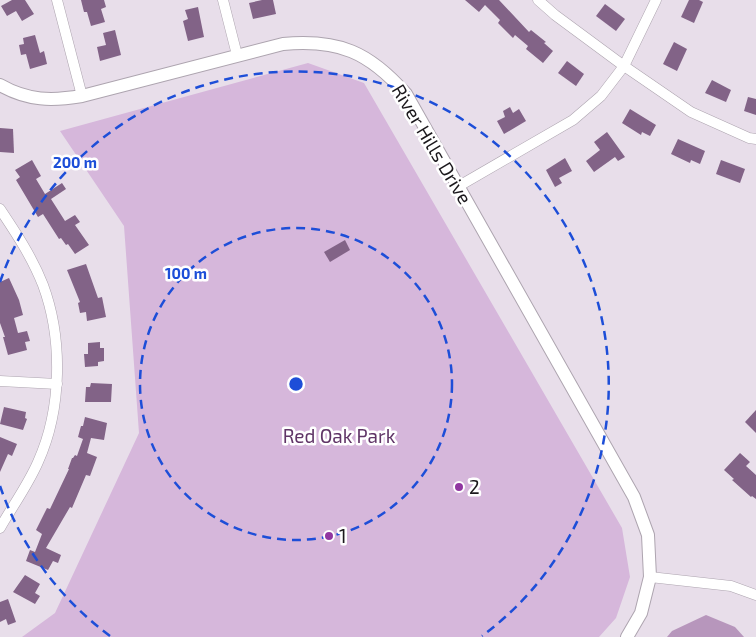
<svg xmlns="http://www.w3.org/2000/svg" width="756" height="637" font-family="'Exo 2',sans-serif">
<rect width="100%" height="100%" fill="#e8deea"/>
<!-- green -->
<path fill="#d6b7db" d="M308 63 364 83 622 528 630 577 616 618 599 637H22L55 613 139 433 124 226 60 131Z"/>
<!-- water -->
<path fill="#b796bc" d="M706 615 735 627 744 637H667L672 631Z"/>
<!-- building -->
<g fill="#826387">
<path d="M12 0H25L34 14 22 21 16 11 7 16 1 6Z"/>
<path d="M81 0H104L106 7 101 9 105 22 91 26 87 12H84Z"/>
<path d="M262 0H273L276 14 253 19 249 3Z"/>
<path d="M465 0H499L529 32 531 30 546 42 544 43 553 51 543 63 526 49 528 46 515 35 513 38 498 23 500 20 485 5 479 12Z"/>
<path d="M689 0H699L703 2 694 23 681 17Z"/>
<path d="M605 4 625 19 616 31 596 16Z"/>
<path d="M198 7 204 37 188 41 183 21 188 19 185 10Z"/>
<path d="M115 30 121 55 100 61 97 47 106 45 103 33Z"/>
<path d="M35 35 40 53 44 51 47 64 30 69 26 54 21 55 19 45 24 44 23 38Z"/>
<path d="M674 42 687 49 677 71 663 64Z"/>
<path d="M567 61 584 74 576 86 558 73Z"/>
<path d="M712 80 731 90 726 102 705 93Z"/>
<path d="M748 97 756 99V115L744 111Z"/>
<path d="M510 107 513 113 519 109 526 121 504 134 497 121 505 117 503 111Z"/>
<path d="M630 109 656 125 650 136 642 132 641 135 622 123Z"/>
<path d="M0 128 13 129 14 153 0 152Z"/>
<path d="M607 132 625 157 618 161 615 157 594 172 586 161 600 150 594 142Z"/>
<path d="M678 139 705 151 700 164 691 160 690 163 671 154Z"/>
<path d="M565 158 572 171 559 178 562 183 555 187 546 170Z"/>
<path d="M32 160 41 176 36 179 45 194 62 183 66 189 51 199 65 221 75 215 80 222 75 225 89 245 75 254 68 244 66 245 61 238 59 239 43 214 38 217 16 180 20 177 15 170Z"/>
<path d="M721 160 745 169 740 183 716 174Z"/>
<path d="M345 240 350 250 330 262 324 252Z"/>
<path d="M86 264 98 298 102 297 106 317 87 321 86 312 80 313 78 303 80 302 67 270Z"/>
<path d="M9 278 19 300 23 315 14 318 18 333 27 331 30 341 25 342 27 350 8 355 3 337H5L0 323V282Z"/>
<path d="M100 342V348H104V361L98 362V366L85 367 84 354H88V343Z"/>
<path d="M91 383 112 384 111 402H85L86 387H90Z"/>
<path d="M4 407 26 412 25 418 27 419 23 430 0 424Z"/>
<path d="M756 410V433L745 422Z"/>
<path d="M85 417 107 423 104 440 91 438 87 453 97 457 90 476 86 475 72 508 70 507 46 548 61 555 58 563 53 561 48 570 26 561 30 550 35 552 42 534 36 530 47 508 50 509 69 469H68L72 458H73L75 455 77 456 83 439 78 437 81 426H83Z"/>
<path d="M0 437 17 444 12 456 8 454 0 472Z"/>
<path d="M740 453 750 462 746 466 756 475V499L752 496 751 497 732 480 734 479 724 470Z"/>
<path d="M25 575 40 584 35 593 40 596 35 604 13 592Z"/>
<path d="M8 599 16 622 8 625 6 619 0 622V602Z"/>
</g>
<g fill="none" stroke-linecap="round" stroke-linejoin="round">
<!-- minor casing -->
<g stroke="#ada4af" stroke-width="11">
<g id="minor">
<path d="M57 0 82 96"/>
<path d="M223 0 237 55"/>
<path d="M538 0 555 15 624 66 691 112 749 138 756 139"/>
<path d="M459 186 573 120 601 96 624 66 656 0"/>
<path d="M0 209C16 233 32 257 43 285 63 339 62 409 38 462 28 485 12 507 0 528"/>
<path d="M0 381 57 384"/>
<path d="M650 577 731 586 756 595"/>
</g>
</g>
<!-- tertiary casing -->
<g stroke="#ada4af" stroke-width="14">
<path id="tertiary" d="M0 85C28 101 52 101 82 96L283 44C339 39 369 52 406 94L634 497 648 535 650 577 641 613 627 637"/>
</g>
<!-- minor -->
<use href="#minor" stroke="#fff" stroke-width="10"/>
<!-- tertiary -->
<use href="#tertiary" stroke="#fff" stroke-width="12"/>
</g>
<!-- distance rings -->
<g fill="none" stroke="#1d4ed8" stroke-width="2.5" stroke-dasharray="9 6">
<circle cx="296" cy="384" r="156"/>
<path d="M110 636A313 313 0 0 1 0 486M0 282A313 313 0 1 1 482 636"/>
</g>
<!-- markers -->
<g fill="#9136a1" stroke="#fff" stroke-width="2">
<circle cx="459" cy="487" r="5"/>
<circle cx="329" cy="536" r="5"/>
</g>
<g text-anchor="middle" stroke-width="5" stroke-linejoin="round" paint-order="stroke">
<!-- street labels -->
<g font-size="19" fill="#1b181c" stroke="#fff">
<text transform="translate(432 144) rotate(59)" y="7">River Hills Drive</text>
</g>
<!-- park labels -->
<g font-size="19" fill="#603567" stroke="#fff">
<text x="339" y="443">Red Oak Park</text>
</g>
<!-- poi labels -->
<g font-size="19" fill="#1b181c" stroke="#fff" text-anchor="start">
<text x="469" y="494">2</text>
<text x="339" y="543">1</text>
</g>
</g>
<circle cx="296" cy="384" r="8" fill="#1d4ed8" stroke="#fff" stroke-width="2.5"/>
<g font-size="15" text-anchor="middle" font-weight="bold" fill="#1d4ed8" stroke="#fff" stroke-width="5" stroke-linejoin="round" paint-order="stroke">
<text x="75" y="168">200 m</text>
<text x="186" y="279">100 m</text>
</g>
</svg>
